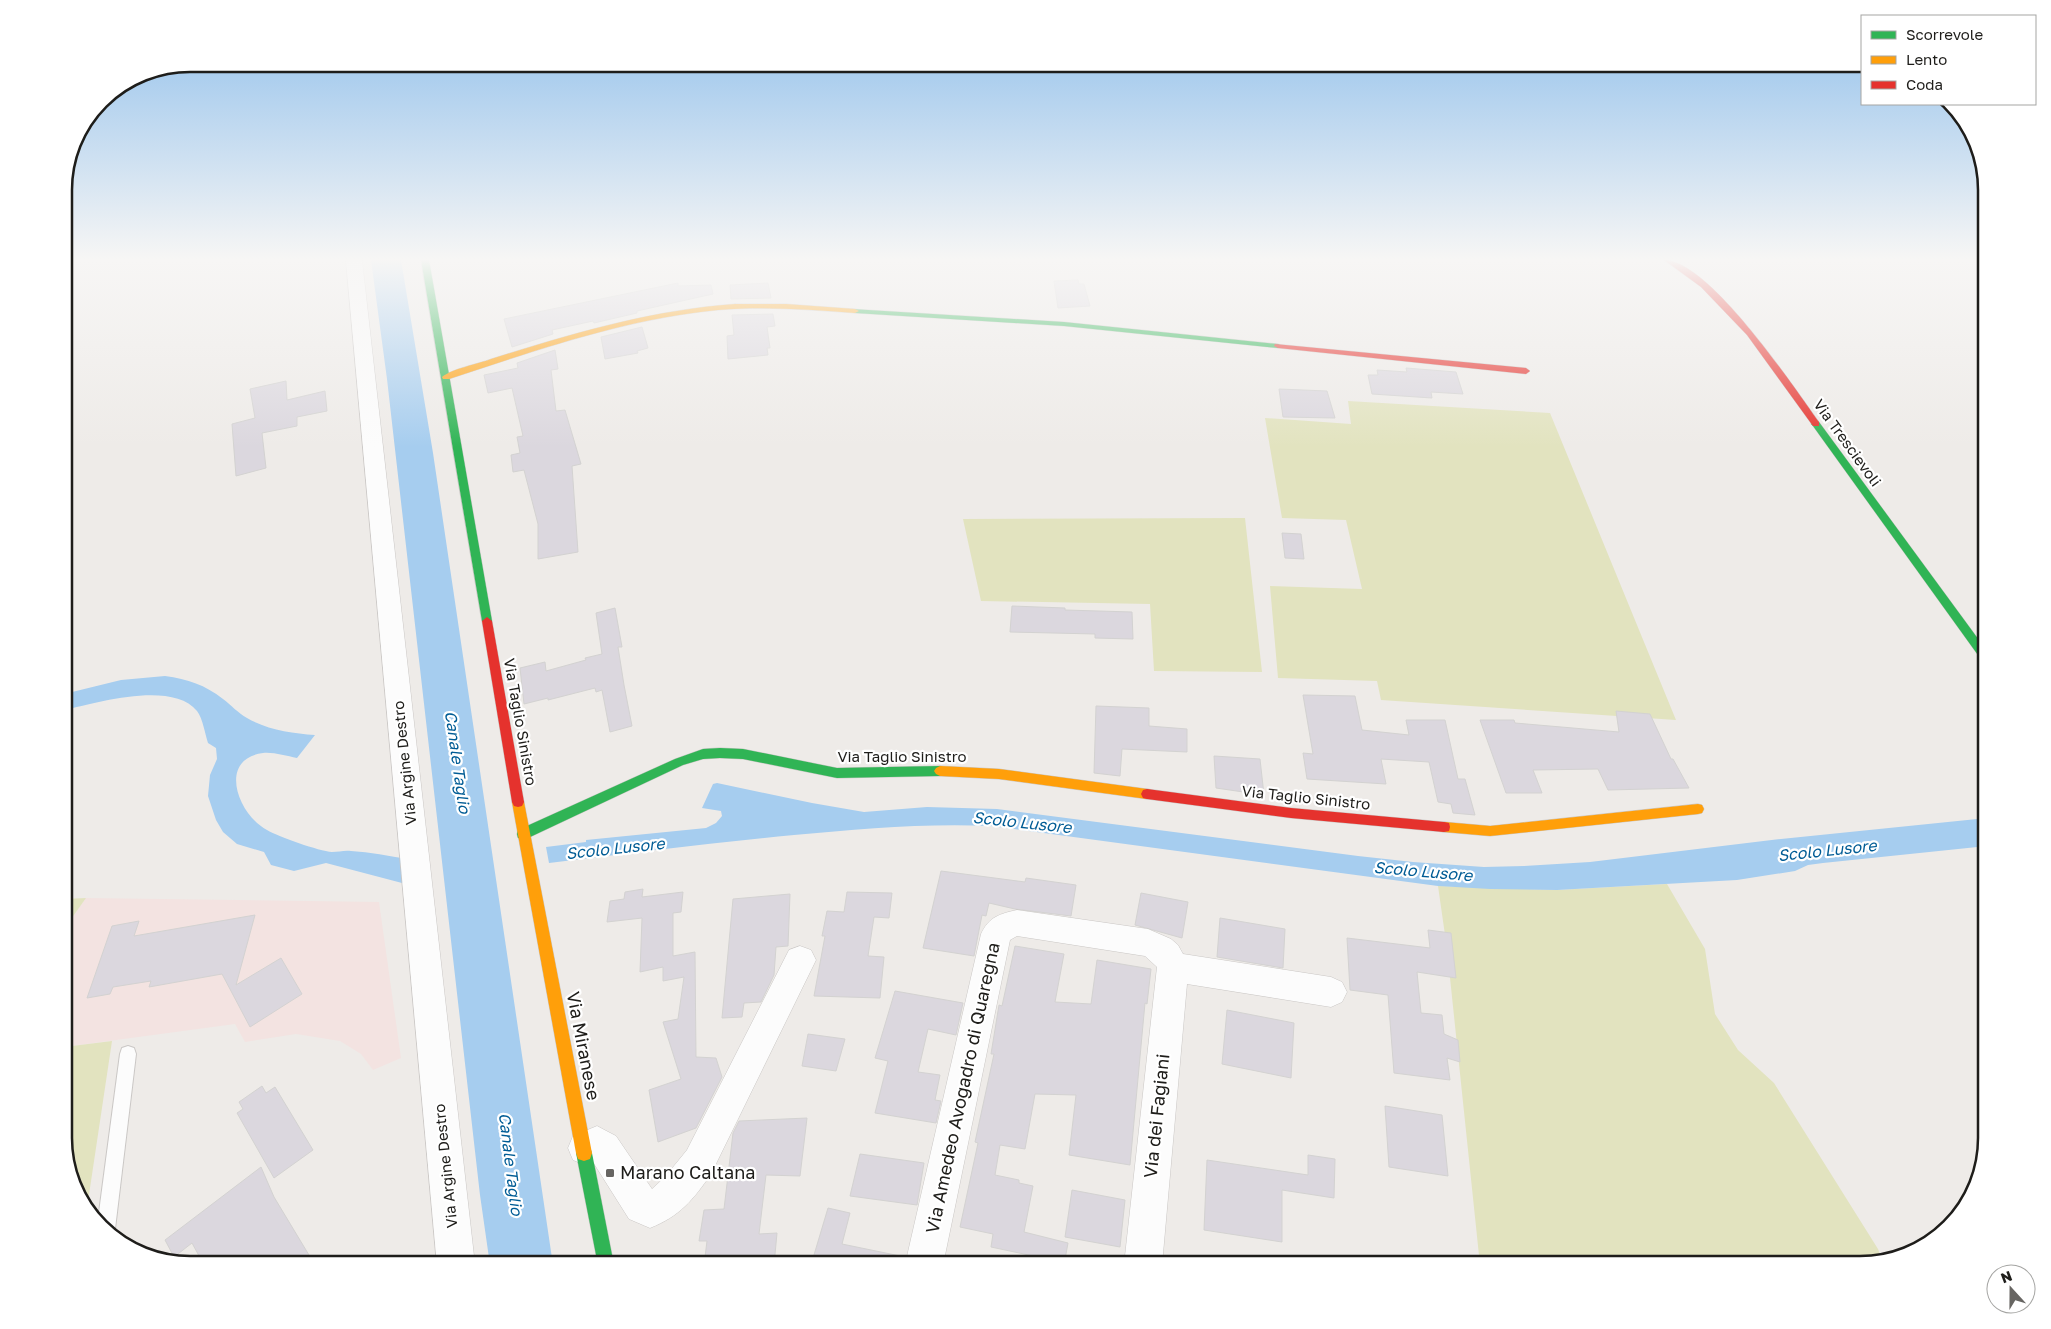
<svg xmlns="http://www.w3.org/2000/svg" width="2051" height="1329" font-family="'Golos Text',sans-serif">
<rect width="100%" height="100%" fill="#eeebe8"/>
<!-- education -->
<path fill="#f3e3e1" d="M86 898 379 902 401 1058 373 1070 361 1054 340 1041 296 1034 245 1042 235 1024 64 1047V929Z"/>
<!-- green -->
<g fill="#e2e3bf">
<path d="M1348 401 1550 413 1676 720 1381 700 1377 681 1278 678 1270 586 1362 589 1346 520 1282 518 1265 418 1351 424Z"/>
<path d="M1245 518 1262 672 1154 671 1150 604 981 601 963 519Z"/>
<path d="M1667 884 1705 949 1715 1014 1738 1050 1774 1083 1878 1249 1882 1259 1860 1265H1480L1447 949 1438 886 1557 890Z"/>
<path d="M86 898 64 929V899Z"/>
<path d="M112 1041 87 1208 81 1201 64 1146V1047Z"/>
</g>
<!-- water -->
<g fill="#a6cdef">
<path d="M371 260H401L433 453 553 1265H490L480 1195 387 379Z"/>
<path d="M165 676C188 679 205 685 223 699 231 705 238 713 247 718 268 730 292 733 315 735L297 758C286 756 274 752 263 753 217 759 238 815 267 830 279 837 319 851 332 852 338 852 345 850 351 851 370 852 389 856 408 859L410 879 402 883 326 863 294 871 271 865 264 852 237 844 223 832 216 820 208 796 210 775 217 759 216 748 208 743C205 734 203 719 197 711 172 680 96 703 64 710V694L121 680Z"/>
<path d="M717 783 812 803 864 812 927 807 997 809 1358 856 1413 862 1484 867 1524 866 1590 862 1781 839 1987 818V846L1823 863 1808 865 1795 871 1737 880 1557 890 1490 889 1438 886 991 826C925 823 860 829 794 835 712 843 630 853 549 863L546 847 586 842V840L706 828 716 823 722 816 721 811 702 808 713 784Z"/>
</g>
<!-- building -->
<g fill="#dbd7de" stroke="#d3d2d1">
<path d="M1078 280 1079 284H1084L1090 306 1058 308 1054 281Z"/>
<path d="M678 283V286L711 285 713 294 637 311V313L594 323 593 321 552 330 553 334 512 347 504 319Z"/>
<path d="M768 283 771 298 731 299 730 285Z"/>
<path d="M773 314 775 326 767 327 770 348H767L768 355 728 359 727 336 734 335 732 315Z"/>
<path d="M642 327 648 348 637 351 638 353 605 359 601 337Z"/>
<path d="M555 350 558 369 551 370 556 411 565 410 581 464 572 466 578 552 538 559V524L524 470 513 472 511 455 520 453 517 437 523 436 512 388 488 393 484 375 518 368 517 363Z"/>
<path d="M1406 368 1456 372 1463 394 1431 392 1432 398 1372 394 1368 375H1378L1377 370 1407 372Z"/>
<path d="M286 381 287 400 325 391 327 411 297 417V426L262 433 266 468 236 476 232 424 255 418 250 389Z"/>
<path d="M1279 389 1327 391 1335 418 1283 417Z"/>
<path d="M1282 533 1301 534 1304 559 1285 558Z"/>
<path d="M1012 606 1065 608V610L1132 612 1133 639 1095 638V634L1010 632Z"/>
<path d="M615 608 622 647H618L624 685 632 726 610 732 602 690 596 692 595 688 548 700V698L524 704 520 668 545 662 546 671 586 660 585 658 602 654 596 613Z"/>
<path d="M1303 695 1355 696 1362 730 1409 735 1406 720H1445L1458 779H1465L1475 815 1453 813 1451 804 1438 802 1429 762 1381 759 1386 784 1307 779 1303 753 1313 754Z"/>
<path d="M1096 706 1149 708V726L1187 729V752L1122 749 1120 776 1094 773Z"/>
<path d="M1616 711 1650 714 1671 759H1673L1689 788 1608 790 1598 769 1533 770 1542 793H1506L1480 720H1514L1515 723 1619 732Z"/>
<path d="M1214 756 1260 759 1264 795 1216 788Z"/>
<path d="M941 871 1025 882 1026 878 1076 885 1071 916 1015 909 989 903 986 916 982 915 974 956 923 948Z"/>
<path d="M643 889 642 897 683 892 681 912 673 913V956L695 952 696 1057 716 1058 722 1077 696 1128 658 1142 649 1090 681 1079 663 1022 678 1019 684 977 663 981V967L640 972 642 918 607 922 610 901 624 899 625 892Z"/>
<path d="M847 892 892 893 889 918 874 917 868 956 884 957 880 998 814 996 825 936H822L827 911 844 912Z"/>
<path d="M1141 893 1188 902 1182 938 1135 925Z"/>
<path d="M790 894 788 946 776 947 774 975 761 1002 744 1003 742 1017 722 1018 733 899Z"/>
<path d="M255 915 236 985 281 958 302 994 250 1027 222 974 149 987 151 981 113 987 110 994 87 998 112 926 139 921 134 936Z"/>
<path d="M1220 918 1285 929 1283 968 1217 957Z"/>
<path d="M1428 930 1451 933 1456 978 1417 972 1421 1013 1442 1015 1444 1034 1458 1040 1460 1062 1447 1058 1450 1080 1394 1073 1388 995 1350 990 1347 938 1430 948Z"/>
<path d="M1015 946 1064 954 1055 1002 1091 1004 1097 960 1151 969 1147 1004 1145 1003 1130 1165 1069 1155 1076 1095 1035 1094 1025 1149 1000 1145 995 1175 1019 1180V1183L1033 1186 1024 1232 1068 1243 1064 1265H1036L1038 1257 991 1247 993 1234 960 1227 978 1143 975 1142 994 1054H991L999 1005 1002 1006Z"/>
<path d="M895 991 963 1003 956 1035 928 1029 918 1072 940 1075 935 1100 941 1101 936 1123 875 1113 888 1061 875 1058Z"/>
<path d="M1227 1010 1294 1023 1291 1078 1222 1064Z"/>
<path d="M808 1034 845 1039 836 1071 802 1066Z"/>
<path d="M262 1086 266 1093 275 1087 313 1150 274 1178 237 1113 243 1109 239 1102Z"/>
<path d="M1385 1106 1442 1115 1448 1176 1389 1167Z"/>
<path d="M807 1118 800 1176 766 1175 759 1234 777 1233 774 1265H704L707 1241H699L704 1210 724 1209 733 1133 739 1121Z"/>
<path d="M860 1154 924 1163 917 1205 850 1196Z"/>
<path d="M1308 1155 1335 1159 1334 1198 1282 1190V1242L1204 1230 1207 1160 1308 1175Z"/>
<path d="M261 1167 274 1197 315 1265H204L192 1243 174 1257 165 1240Z"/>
<path d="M1072 1190 1125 1200 1120 1247 1065 1237Z"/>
<path d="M828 1208 850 1213 842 1244 905 1257 903 1265H811Z"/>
</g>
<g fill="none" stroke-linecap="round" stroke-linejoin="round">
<!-- lane casing -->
<g stroke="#cac7c5" stroke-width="2">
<path id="lane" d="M128 1046 134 1048 136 1054 115 1229 112 1235 98 1220 120 1054 122 1048Z"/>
</g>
<!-- street casing -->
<g stroke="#cac7c5" stroke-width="1">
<g id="street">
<path d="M346 260H362L475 1265H437Z"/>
<path d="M1017 910 1148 929 1171 939 1178 945 1183 954 1331 977 1342 982 1347 992 1342 1002 1331 1007 1187 984 1162 1265H1124L1157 967 1145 956 1017 936 1010 940 943 1265H905L981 934C989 917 999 914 1017 910Z"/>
<path d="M800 946 811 950 816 960 711 1174C693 1200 680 1216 650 1228L629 1219 593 1162 585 1165 573 1160 568 1148 573 1136 597 1126 616 1136 652 1189 665 1177 687 1150 789 950Z"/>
</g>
</g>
<!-- fast casing -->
<g stroke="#cac7c5" stroke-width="1">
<g id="fast">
<path d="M421 260H429L492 621 487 625 482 621Z"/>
<path d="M852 309 1064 322 1278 344 1282 346 1278 348 1064 326 855 313 851 311Z"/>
<path d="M1816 421 1819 422 1987 651V663L1983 662 1813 426 1811 424Z"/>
<path d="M720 748 743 749 837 768 940 766 944 768 946 771 944 774 940 776 837 778 743 759 720 758 703 759 683 765 528 838 523 839 518 838 517 834 518 830 675 759 703 749Z"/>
<path d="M584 1145 590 1147 592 1153 614 1265H598L576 1153 578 1147Z"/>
</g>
</g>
<!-- slow casing -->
<g stroke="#cac7c5" stroke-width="1">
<g id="slow">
<path d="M735 304H786L855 309 859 311 855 313C810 310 764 306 718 310 625 319 537 350 449 379H443L442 377C451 369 478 364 491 359 571 334 651 310 735 304Z"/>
<path d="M940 766 999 769 1147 789 1151 790 1153 794 1151 798 1147 799 999 779 940 776 936 774 934 771 936 768Z"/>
<path d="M518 797 522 798 524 802 592 1153 590 1159 584 1161 578 1159 576 1153 512 802 514 798Z"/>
<path d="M1698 804 1702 805 1704 809 1702 813 1698 814 1490 836 1444 832 1439 831 1438 827 1439 823 1444 822 1490 826Z"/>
</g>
</g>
<!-- jam casing -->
<g stroke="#cac7c5" stroke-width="1">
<g id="jam">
<path d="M1664 260C1709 260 1793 386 1819 422V426H1813L1747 335 1701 287Z"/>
<path d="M1275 344 1526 368 1530 371 1526 374 1278 348 1274 346Z"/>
<path d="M487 617 492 621 524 802 522 806 518 807 514 806 512 802 482 621Z"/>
<path d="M1147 789 1291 808 1444 822 1449 823 1450 827 1449 831 1444 832 1291 818 1147 799 1143 798 1141 794 1143 790Z"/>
</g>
</g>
<!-- lane -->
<use href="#lane" fill="#fcfcfc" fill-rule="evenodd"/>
<!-- street -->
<use href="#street" fill="#fcfcfc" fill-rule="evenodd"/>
<!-- fast -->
<use href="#fast" fill="#30b455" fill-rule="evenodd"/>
<!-- slow -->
<use href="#slow" fill="#ff9f0a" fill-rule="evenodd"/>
<!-- jam -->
<use href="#jam" fill="#e5322d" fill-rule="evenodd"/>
</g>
<!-- sky -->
<linearGradient id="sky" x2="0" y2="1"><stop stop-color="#8dbeeb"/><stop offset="0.58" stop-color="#f7f6f5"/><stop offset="1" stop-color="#f7f6f5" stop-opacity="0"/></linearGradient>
<rect width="2051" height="447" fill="url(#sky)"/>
<!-- markers -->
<rect fill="#676562" stroke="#fff" stroke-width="2" x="605" y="1168" width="10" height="10" rx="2.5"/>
<g text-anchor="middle" stroke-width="4.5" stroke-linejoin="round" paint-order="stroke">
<!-- street labels -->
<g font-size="15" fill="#1e1d1a" stroke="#fff">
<text transform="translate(1847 443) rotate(54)" y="5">Via Trescievoli</text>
<text transform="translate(520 722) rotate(80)" y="5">Via Taglio Sinistro</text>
<text x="902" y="762">Via Taglio Sinistro</text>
<text transform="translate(405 763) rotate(-96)" y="5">Via Argine Destro</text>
<text transform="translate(1306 798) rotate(6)" y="5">Via Taglio Sinistro</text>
<text transform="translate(446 1166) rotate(-96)" y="5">Via Argine Destro</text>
</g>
<!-- water labels -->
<g font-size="16" font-style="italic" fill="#005c95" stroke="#fff">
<text transform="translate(458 762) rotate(82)" y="6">Canale Taglio</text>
<text transform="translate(1022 822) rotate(6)" y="6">Scolo Lusore</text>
<text transform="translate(615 848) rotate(-6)" y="6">Scolo Lusore</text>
<text transform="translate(1827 850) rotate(-6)" y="6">Scolo Lusore</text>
<text transform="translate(1423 871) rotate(5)" y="6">Scolo Lusore</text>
<text transform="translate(511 1164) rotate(83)" y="6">Canale Taglio</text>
</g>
<!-- near-street labels -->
<g font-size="18" fill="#1e1d1a" stroke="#fff">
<text transform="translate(583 1046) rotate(79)" y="6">Via Miranese</text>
<text transform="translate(963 1088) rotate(-78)" y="6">Via Amedeo Avogadro di Quaregna</text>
<text transform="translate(1157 1116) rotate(-84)" y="6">Via dei Fagiani</text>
</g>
<!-- near-poi labels -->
<g font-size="18" fill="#1e1d1a" stroke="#fff" text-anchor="start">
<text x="620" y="1179">Marano Caltana</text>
</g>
</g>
<!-- crop -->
<path d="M0 0H2051V1329H0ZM190 72H1860A118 118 0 0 1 1978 190V1138A118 118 0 0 1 1860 1256H190A118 118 0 0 1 72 1138V190A118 118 0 0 1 190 72Z" fill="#fff" fill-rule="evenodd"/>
<path fill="none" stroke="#1e1d1a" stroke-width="2.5" d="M190 72H1860A118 118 0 0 1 1978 190V1138A118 118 0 0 1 1860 1256H190A118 118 0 0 1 72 1138V190A118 118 0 0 1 190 72Z"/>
<!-- legend -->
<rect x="1861" y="15" width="175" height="90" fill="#ffffff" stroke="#a5a5a3"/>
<rect x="1871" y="31" width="25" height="8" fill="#30b455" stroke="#a5a5a3"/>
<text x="1906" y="40" font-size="15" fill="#1e1d1a">Scorrevole</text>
<rect x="1871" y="56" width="25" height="8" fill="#ff9f0a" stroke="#a5a5a3"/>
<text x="1906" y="65" font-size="15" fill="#1e1d1a">Lento</text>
<rect x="1871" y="81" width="25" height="8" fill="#e5322d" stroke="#a5a5a3"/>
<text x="1906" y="90" font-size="15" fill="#1e1d1a">Coda</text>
<!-- north arrow -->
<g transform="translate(2011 1289) rotate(339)"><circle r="24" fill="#ffffff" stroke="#a5a5a3"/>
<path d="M0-4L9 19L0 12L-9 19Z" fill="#676562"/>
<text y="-8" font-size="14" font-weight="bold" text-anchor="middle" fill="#1e1d1a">N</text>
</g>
</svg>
